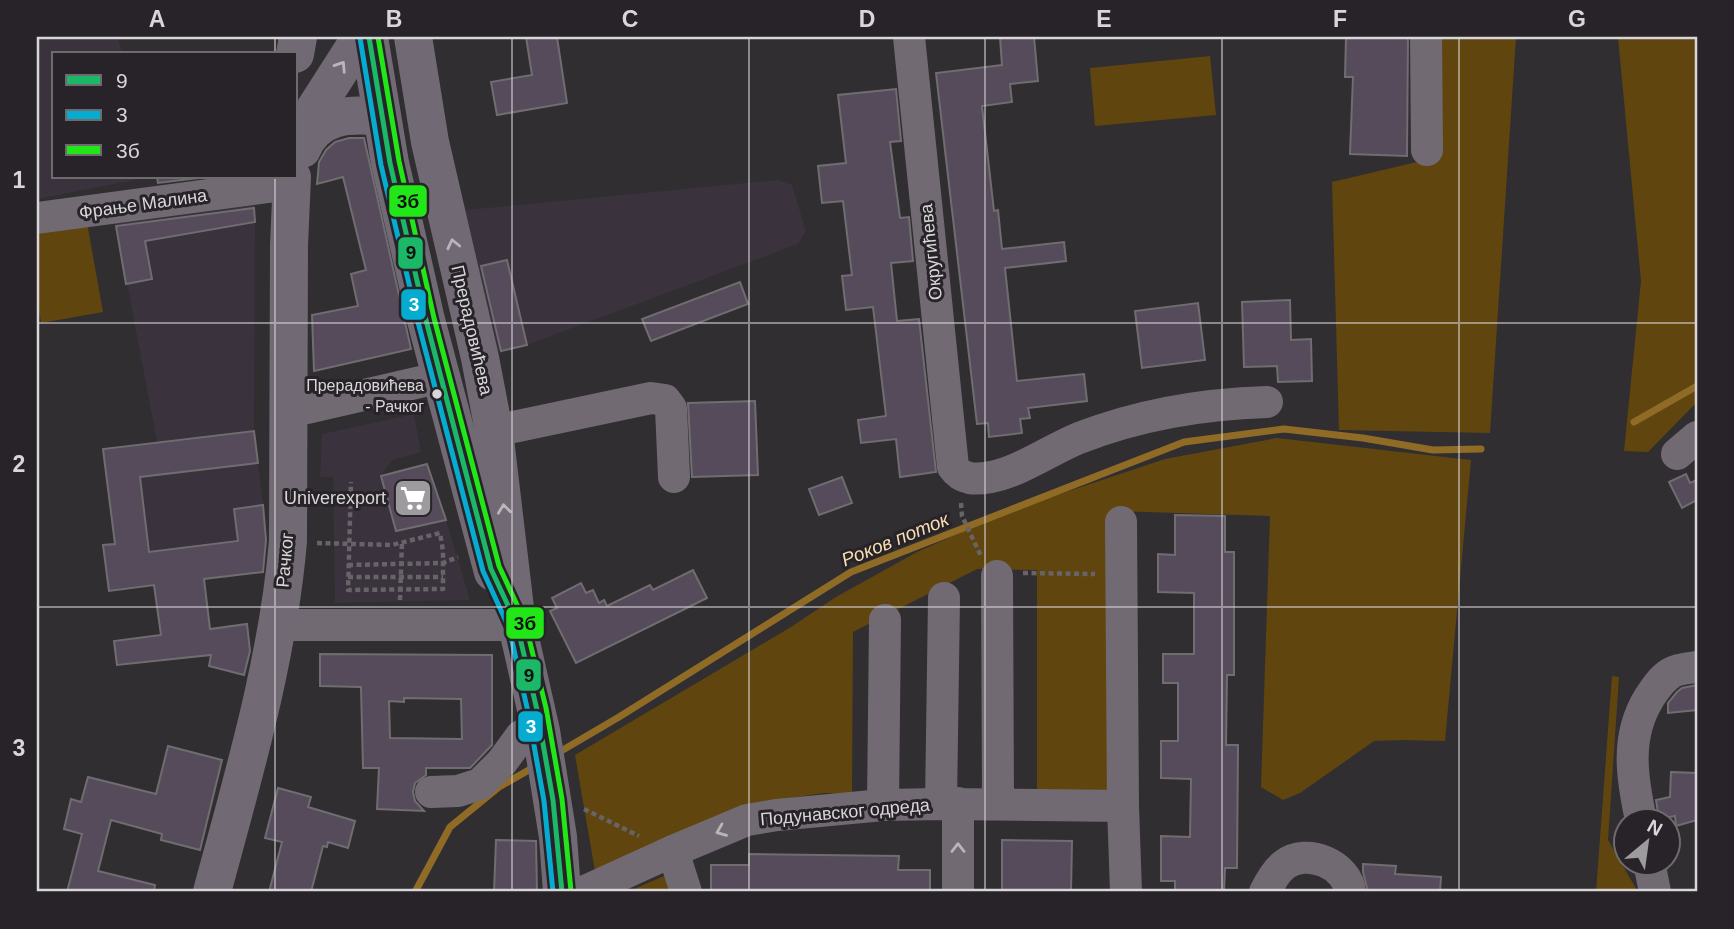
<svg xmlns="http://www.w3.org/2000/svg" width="1734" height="929" font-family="Arial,sans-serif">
<rect width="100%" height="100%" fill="#302e31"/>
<!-- built -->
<g fill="#3a323c">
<path d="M37 37H118L122 54H54V177L145 178 37 199Z"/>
<path d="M778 180 792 185 806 231 798 244 527 345 497 352 465 210Z"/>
<path d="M253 194 255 222 254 431 157 442 114 214Z"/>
<path d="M414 414 421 452 392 460 381 476 395 530 446 520 470 600 335 603 333 477H320L322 434Z"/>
<path d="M258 463 263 505 234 509 238 541 149 552 140 477Z"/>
</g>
<!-- green -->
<g fill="#60460e">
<path d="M1437 37H1516L1490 433 1339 430 1332 182 1434 158Z"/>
<path d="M1618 37H1697V402L1648 452 1624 451 1641 281Z"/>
<path d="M1210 56 1216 115 1095 126 1090 68Z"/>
<path d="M86 217 103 312 41 323 37 296V225Z"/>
<path d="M1277 438 1471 460 1445 741 1403 740 1374 741 1300 793 1283 800 1261 787 1270 516 1115 511 1118 791H1037V570L977 569 853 632 852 794 824 793 762 802 596 877 575 755 791 627 836 597 917 552 1009 511 1165 459Z"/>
<path d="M1612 676 1619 677 1608 840 1638 892H1596Z"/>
<path d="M687 866 696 892H627Z"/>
</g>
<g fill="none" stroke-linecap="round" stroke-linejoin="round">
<!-- stream -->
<g stroke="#8f6b26" stroke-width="7">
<path d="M1634 422 1697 386"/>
<path d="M556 754 619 717 851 572 1184 442 1284 429 1363 438 1433 450 1481 449"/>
<path d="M415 892 450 827 499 787 534 767"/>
</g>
</g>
<!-- building -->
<g fill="#564b5a" stroke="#6f6d70" stroke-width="2" fill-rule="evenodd">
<path d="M526 37H557L567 103 497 115 491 82 532 75Z"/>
<path d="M1000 37H1034L1038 81 1010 84 1012 102 982 106 994 211 998 210 1002 249 1064 242 1066 261 1005 268 1017 381 1084 374 1087 401 1028 408 1030 418 1020 419 1022 433 989 437 988 423 977 424 936 73 1002 65Z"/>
<path d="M1346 37H1408L1407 156 1350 154 1353 77H1345Z"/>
<path d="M896 89 901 141 890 142 900 218 909 217 913 261 891 263 897 321 919 319 936 472 900 477 896 439 861 443 858 420 886 416 873 307 846 310 842 276 852 275 843 201 822 203 818 166 846 163 838 95Z"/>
<path d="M349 138H364L411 349 314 371 312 315 358 306 351 274 366 270 343 177 317 184 319 162 326 150 335 142Z"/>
<path d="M157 177H207L158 183Z"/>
<path d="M254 208 255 222 145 241 152 279 126 284 116 226Z"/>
<path d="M507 260 527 345 501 351 481 266Z"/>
<path d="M740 282 748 304 651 341 642 319Z"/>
<path d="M1290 300 1291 340 1311 339 1312 381 1278 382 1277 366 1244 367 1242 302Z"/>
<path d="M1198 303 1205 360 1142 368 1135 311Z"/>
<path d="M755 401 758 475 692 477 688 403Z"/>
<path d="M254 431 258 463 140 477 149 552 238 541 234 509 263 505 266 540 263 572 204 579 210 629 247 624 250 651 244 675 209 666 211 655 117 665 114 641 161 635 154 585 109 591 103 545 115 544 103 449Z"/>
<path d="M427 464 446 520 396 531 381 476Z"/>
<path d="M1686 474 1690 483 1697 480V500L1682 508 1669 482Z"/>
<path d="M842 477 852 503 819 515 809 489Z"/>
<path d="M1175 515 1225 516V552H1234V675H1227L1226 745H1238L1237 868H1225L1224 892H1175V881H1161V836L1190 837 1191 779 1161 778V741H1178V683H1163V654H1194V593L1158 592V554L1175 555Z"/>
<path d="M693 570 707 598 576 663 550 611 557 608 552 598 581 583 586 593 593 590 599 603 604 600 607 606 650 585 653 590Z"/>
<path d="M320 654 492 655V745L470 768H426V775L415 783 413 792 415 801 424 811 377 809 379 768H363L361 687 320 686ZM404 698 461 699 462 739 390 738 389 701 404 702Z"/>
<path d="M1697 685V710L1668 713V703L1677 692 1682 688Z"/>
<path d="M168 746 222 760 200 850 161 840 162 834 111 820 98 871 155 885 154 892H67L82 834 64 829 71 799 81 802 88 777 156 794Z"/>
<path d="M1671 772 1697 773V820L1676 826 1675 816 1659 819 1656 800 1670 797Z"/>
<path d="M278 788 311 797 308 807 355 821 348 848 328 842 327 847 323 846 311 892H269L282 842 265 838Z"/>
<path d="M496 840 536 841 537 892H494Z"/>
<path d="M1002 840 1072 841 1071 892H1002Z"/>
<path d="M749 854 899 856 898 870H930V892H711V865H749Z"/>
<path d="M1363 864 1396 866 1395 874 1441 877 1440 892H1368L1363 872Z"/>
</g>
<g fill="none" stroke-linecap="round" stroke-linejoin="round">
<!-- path -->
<g stroke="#676469" stroke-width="4.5" stroke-dasharray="5 3.5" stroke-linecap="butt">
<path d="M961 503 962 516 981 556"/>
<path d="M317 543 392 545 440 533 443 551V589L348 590 351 482"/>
<path d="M348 565 443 563 458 557"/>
<path d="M1023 573 1095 574"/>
<path d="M348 577H443"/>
<path d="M400 600 402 541"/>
<path d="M584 809 639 836"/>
</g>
<!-- minor -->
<g stroke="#716a73" stroke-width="32">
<path d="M909 37 953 467C962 480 975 480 991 477 1021 471 1050 450 1079 438 1141 414 1201 404 1267 402"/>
<path d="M1426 37 1427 150"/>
<path d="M37 218 291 184"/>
<path d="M290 412 442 377"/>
<path d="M494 431 651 398 665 400 671 408 674 477"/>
<path d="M1677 454 1697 437"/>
<path d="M1121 522 1123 806 1126 892"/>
<path d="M997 576 998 803"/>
<path d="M278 625H517"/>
<path d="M431 792 458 791 480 784 502 762 521 736 540 724"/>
<path d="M958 803V892"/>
<path d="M941 804 944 598"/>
<path d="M883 805 885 620"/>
<path d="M1641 820C1632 778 1625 737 1649 698 1655 689 1661 679 1671 673 1677 669 1689 668 1697 667"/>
<path d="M673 851 686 892"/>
<path d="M1649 862 1655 892"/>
<path d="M583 892 673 851 747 820 777 815 883 805 941 804 1123 806"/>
<path d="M1265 892C1269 884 1276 871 1284 865 1307 847 1348 865 1350 892"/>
</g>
<!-- major -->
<g stroke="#716a74" stroke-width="38">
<path d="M369 37 390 163 426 320 493 572"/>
<path d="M413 37 430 142 480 358 494 431 517 625 541 731 558 837 562 892"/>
<path d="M295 54 298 37"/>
<path d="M305 142 313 112 361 37"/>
<path d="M302 149C316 115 349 113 381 117"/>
<path d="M212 892C243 777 278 660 288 541L289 245 292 177"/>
</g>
<!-- bus-1 casing -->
<g stroke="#272328" stroke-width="10">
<path id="bus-1" d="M369 37 390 163 426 320 491 569 517 625 537 710 553 800 562 892"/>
</g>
<!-- bus-2 casing -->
<g stroke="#272328" stroke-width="10">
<path id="bus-2" d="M360 38 381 165 418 322 483 571 509 628 528 712 544 801 553 892"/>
</g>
<!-- bus-3 casing -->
<g stroke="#272328" stroke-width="10">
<path id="bus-3" d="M378 37 399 161 434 318 499 566 525 622 546 708 562 799 571 891"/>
</g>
<!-- bus-1 -->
<use href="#bus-1" stroke="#1ab867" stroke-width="5"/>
<!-- bus-2 -->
<use href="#bus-2" stroke="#06acd0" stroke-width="5"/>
<!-- bus-3 -->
<use href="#bus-3" stroke="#21e617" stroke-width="5"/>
</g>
<!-- one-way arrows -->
<defs><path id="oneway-chevron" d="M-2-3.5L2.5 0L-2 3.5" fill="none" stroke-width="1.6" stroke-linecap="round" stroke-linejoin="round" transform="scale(1.75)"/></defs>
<g stroke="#b9b6bb">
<use href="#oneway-chevron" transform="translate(341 66) rotate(-57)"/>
<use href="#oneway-chevron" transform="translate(453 244) rotate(-103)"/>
<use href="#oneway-chevron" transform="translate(504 509) rotate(-97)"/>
</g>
<g stroke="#b9b6ba">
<use href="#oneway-chevron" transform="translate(721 831) rotate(158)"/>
<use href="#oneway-chevron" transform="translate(958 848) rotate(-90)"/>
</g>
<!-- grid -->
<path fill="none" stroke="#d8d6d9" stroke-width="2" stroke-opacity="0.55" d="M275 37V54M512 37V892M749 37V892M985 37V892M1222 37V892M1459 37V892M275 177V892M37 323H1697M37 607H1697"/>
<!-- icons -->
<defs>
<g id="supermarket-square" transform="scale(2.0125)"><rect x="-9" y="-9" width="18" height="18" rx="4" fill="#9d9b9e" stroke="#272328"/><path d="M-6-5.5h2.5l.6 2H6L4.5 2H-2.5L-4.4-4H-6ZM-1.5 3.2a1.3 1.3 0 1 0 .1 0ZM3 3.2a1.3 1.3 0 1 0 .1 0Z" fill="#fff"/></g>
</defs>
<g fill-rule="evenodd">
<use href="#supermarket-square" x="413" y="498"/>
</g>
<!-- markers -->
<circle fill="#d8d6d9" stroke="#272328" stroke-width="2.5" cx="437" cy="394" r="6"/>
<g text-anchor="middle" stroke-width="6" stroke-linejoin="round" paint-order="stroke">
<!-- bus labels -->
<g font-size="16" fill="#d8d6d9" stroke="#272328" text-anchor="end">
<text x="424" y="391">Прерадовићева<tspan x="424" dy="21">- Рачког</tspan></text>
</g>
<!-- street labels -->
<g font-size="18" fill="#d8d6d9" stroke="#272328">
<text transform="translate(143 204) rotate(-8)" y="6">Фрање Малина</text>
<text transform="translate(931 252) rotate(-96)" y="6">Округићева</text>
<text transform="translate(472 330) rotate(77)" y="6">Прерадовићева</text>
<text transform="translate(285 560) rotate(-85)" y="6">Рачког</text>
<text transform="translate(845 812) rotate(-5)" y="6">Подунавског одреда</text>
</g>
<!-- poi labels -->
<g font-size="18" fill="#d8d6d9" stroke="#272328" text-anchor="end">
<text x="386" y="504">Univerexport</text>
</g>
<!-- water labels -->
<g font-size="19" font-style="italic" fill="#f8deb2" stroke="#272328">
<text transform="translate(895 539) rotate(-22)" y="7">Роков поток</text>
</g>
</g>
<g stroke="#272328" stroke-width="2.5">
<rect x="388" y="184" width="40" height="34" rx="7" fill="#21e617"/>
<rect x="397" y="236" width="27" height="34" rx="7" fill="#1ab867"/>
<rect x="400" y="288" width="27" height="33" rx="7" fill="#06acd0"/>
<rect x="505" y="606" width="40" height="34" rx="7" fill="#21e617"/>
<rect x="515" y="658" width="27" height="34" rx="7" fill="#1ab867"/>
<rect x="517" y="710" width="27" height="33" rx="7" fill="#06acd0"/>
</g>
<g font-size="19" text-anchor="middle" font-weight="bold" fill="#fff">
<text x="414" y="311">3</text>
<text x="531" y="733">3</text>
</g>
<g font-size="19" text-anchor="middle" font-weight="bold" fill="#111">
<text x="408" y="208">3б</text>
<text x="411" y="259">9</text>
<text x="525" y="630">3б</text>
<text x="529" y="682">9</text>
</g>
<!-- border -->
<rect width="1734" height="929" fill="none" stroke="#272328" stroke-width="77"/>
<!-- legend -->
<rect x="52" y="52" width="245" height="126" fill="#272328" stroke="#6e6b6f" stroke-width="2"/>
<rect x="66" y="75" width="35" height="10" fill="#1ab867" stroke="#6e6b6f" stroke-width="2"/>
<text x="116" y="88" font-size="21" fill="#d8d6d9">9</text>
<rect x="66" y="110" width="35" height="10" fill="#06acd0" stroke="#6e6b6f" stroke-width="2"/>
<text x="116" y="122" font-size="21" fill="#d8d6d9">3</text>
<rect x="66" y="145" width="35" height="10" fill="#21e617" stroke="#6e6b6f" stroke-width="2"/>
<text x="116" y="158" font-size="21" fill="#d8d6d9">3б</text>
<!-- north arrow -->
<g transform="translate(1647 842) rotate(29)"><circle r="33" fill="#272328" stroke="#6e6b6f" stroke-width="2"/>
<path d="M0-5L12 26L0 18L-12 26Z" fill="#9d9b9e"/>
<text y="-10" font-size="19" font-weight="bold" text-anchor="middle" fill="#d8d6d9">N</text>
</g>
<rect x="38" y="38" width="1658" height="852" fill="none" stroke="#d8d6d9" stroke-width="2.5"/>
<g font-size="23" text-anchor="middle" font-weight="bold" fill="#d8d6d9">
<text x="157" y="27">A</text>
<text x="394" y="27">B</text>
<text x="630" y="27">C</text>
<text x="867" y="27">D</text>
<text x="1104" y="27">E</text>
<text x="1340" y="27">F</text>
<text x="1577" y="27">G</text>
<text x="19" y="188">1</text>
<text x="19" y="472">2</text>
<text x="19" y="756">3</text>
</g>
</svg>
